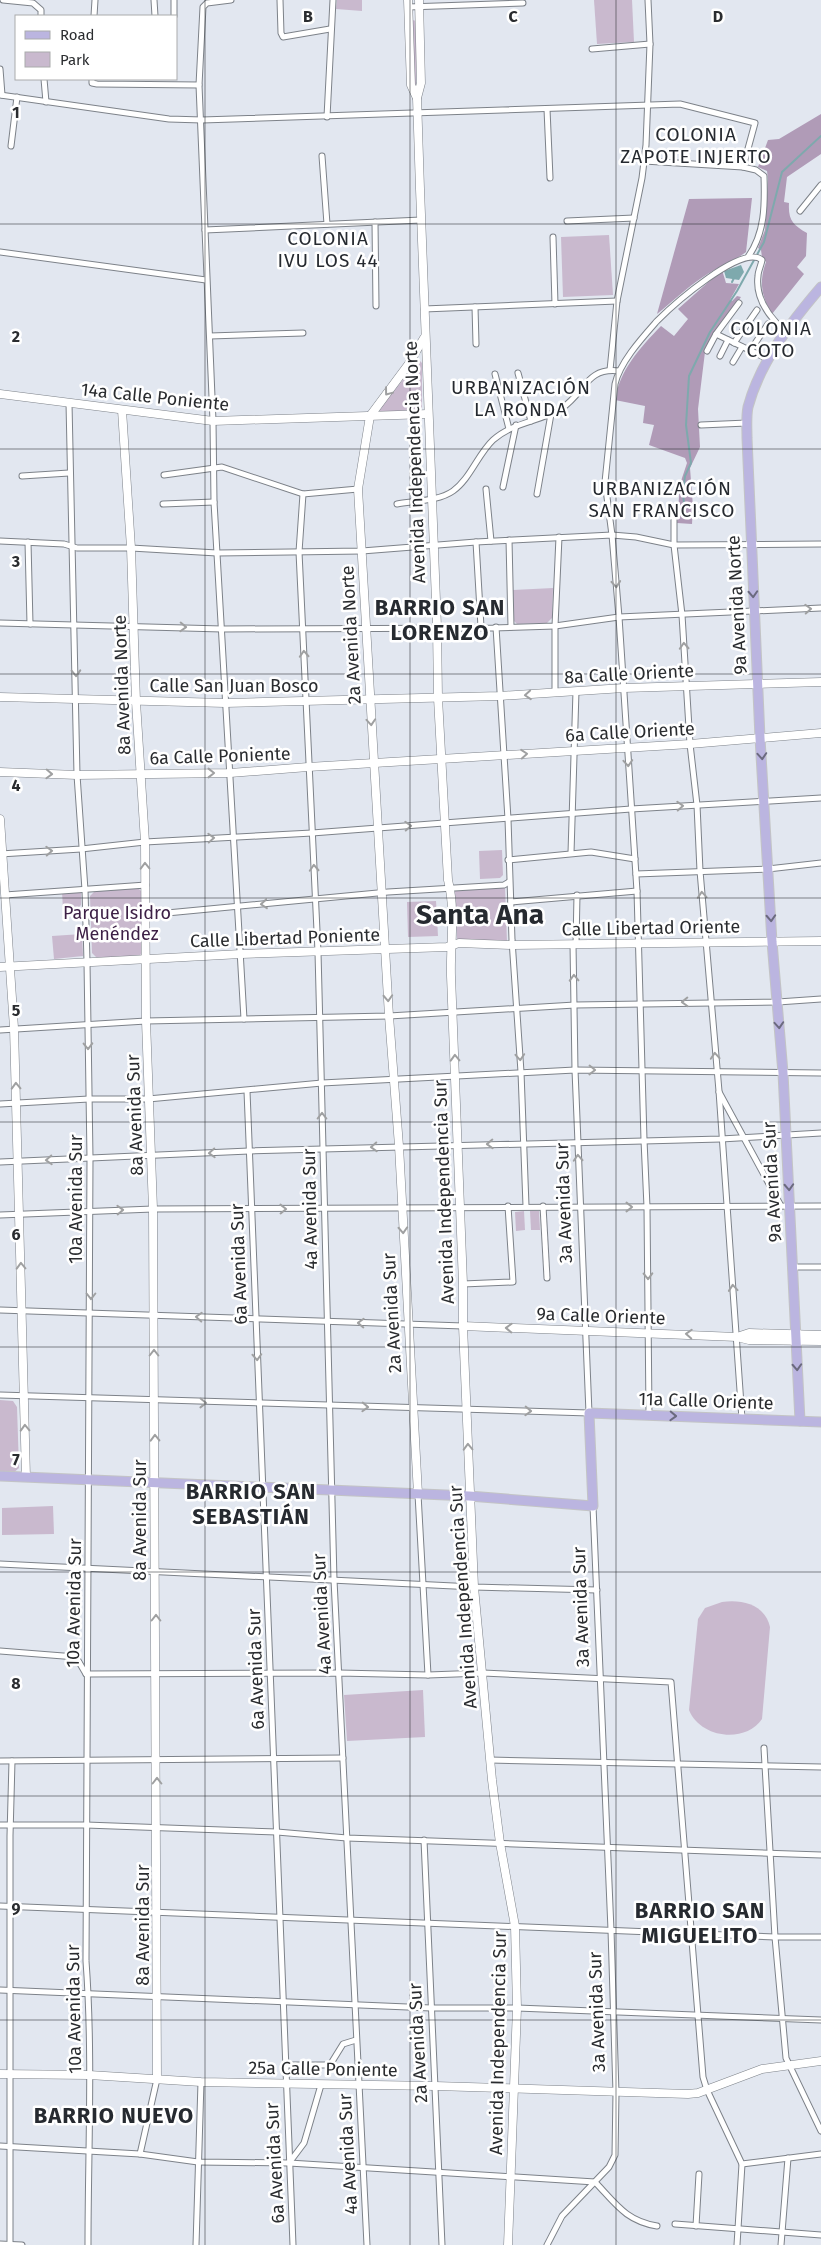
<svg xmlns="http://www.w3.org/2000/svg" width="821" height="2245" font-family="'Fira Sans',sans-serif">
<rect width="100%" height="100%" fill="#e2e7f0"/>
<!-- green -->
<g fill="#c9b9ce">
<path d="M337 0H362V11L336 9Z"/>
<path d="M594 0H632L634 42 597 44Z"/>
<path d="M414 20 416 22V85L414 84 412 21Z"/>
<path d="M609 235 613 295 563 297 561 237Z"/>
<path d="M419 360 422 363V408L418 410 380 412V408Z"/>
<path d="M553 588 552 618 547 623 517 624 514 621 513 590Z"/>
<path d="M502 850 503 875 500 878 480 879 479 851Z"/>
<path d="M137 887 142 892 143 952 138 957 97 958 92 953 90 896 95 891Z"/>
<path d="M505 887 507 942 458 941 457 939 455 891Z"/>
<path d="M79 891 81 893V905L79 907 63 909 62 892Z"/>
<path d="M436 901 438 936 408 937 407 902Z"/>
<path d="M82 934 83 956 54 959 52 936Z"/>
<path d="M524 1211 525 1230 516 1231 515 1212Z"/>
<path d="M530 1211H539L540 1230H531Z"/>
<path d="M0 1400 13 1401 17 1407 19 1468 12 1474H0Z"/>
<path d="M53 1506 54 1534 2 1535V1508Z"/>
<path d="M722 1602C743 1599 765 1605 770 1627L762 1719C745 1744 700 1738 689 1710L698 1619 705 1608Z"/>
<path d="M423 1690 425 1737 347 1741 344 1695Z"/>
</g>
<!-- forest -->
<g fill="#b09bb7">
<path d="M821 114V154L787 177 784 202 789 203C788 220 793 225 807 233L806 256 797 267 804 274 772 314C761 296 759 281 766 262L762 257 761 250 758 248 765 230 768 179 767 171 758 167 768 140 779 139Z"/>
<path d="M752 198 746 252C732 263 717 267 703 277 686 288 672 302 657 314L689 199Z"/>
<path d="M722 270 726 283 739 284 730 300 732 301 737 296 741 297 714 335 705 352 698 409 700 447 690 468 693 507 692 524 677 523 680 484 687 463 685 458 649 445 654 425 643 423 645 406 615 400C620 369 640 348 661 326L674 336 688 319 678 309Z"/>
</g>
<!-- water -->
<path fill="#7ea9ad" d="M741 265 744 272 739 280 726 278 724 271Z"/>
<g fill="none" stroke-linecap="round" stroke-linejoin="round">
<!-- stream -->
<g stroke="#7ea9ad" stroke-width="2">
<path d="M732 282 734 278"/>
<path d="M685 514 683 493 685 476 691 463 686 425 689 376 710 332 737 291 764 242 782 172 821 136"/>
</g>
<!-- street casing -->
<g stroke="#7d8289" stroke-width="7">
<g id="street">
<path d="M3 0 33 3 41 10V16"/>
<path d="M154 0 155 16"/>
<path d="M174 0V16"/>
<path d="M231 0 207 3 203 7 199 85 213 421 214 502 244 1019"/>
<path d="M280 0 281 33 283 37 330 29"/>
<path d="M408 7 523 3"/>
<path d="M94 16 95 0"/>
<path d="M592 49 650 44"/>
<path d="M0 69 2 95"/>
<path d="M44 79 46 102"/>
<path d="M92 79V83L97 84 199 85"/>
<path d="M0 95 169 119 202 120 680 104 755 123 743 167"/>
<path d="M547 109 550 178"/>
<path d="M327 117 333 0"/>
<path d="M11 146 17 97"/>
<path d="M322 156 327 224"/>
<path d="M644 161 743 167 756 170 764 176C765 205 765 233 748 257"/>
<path d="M800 211 821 185"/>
<path d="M567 221 634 218"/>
<path d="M375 222 376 306"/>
<path d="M205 230 421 220"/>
<path d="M553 237 555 304"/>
<path d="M0 252 206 280"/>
<path d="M475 307 476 344"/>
<path d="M424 309 617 301"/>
<path d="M716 334 768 359"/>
<path d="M210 336 303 333"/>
<path d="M734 343 757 310"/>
<path d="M707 351 716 334 739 303"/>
<path d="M750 351 768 324"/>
<path d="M720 356 728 340"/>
<path d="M733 362 742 347"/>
<path d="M610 370 617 301 642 178 646 145 650 44 648 0"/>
<path d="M518 373 531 421"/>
<path d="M495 374 509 429"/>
<path d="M69 403 77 775 85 890 87 962 90 1158 86 1961C93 2055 88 2151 88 2245"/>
<path d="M701 425 747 423"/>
<path d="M164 475 222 467 303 494 358 489"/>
<path d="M22 476 69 473"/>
<path d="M503 487 516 425"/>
<path d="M486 489 491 541"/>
<path d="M303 494 299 552 318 952 334 1580 367 2245"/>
<path d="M537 494 551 414"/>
<path d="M163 504 214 502"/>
<path d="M397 504C414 501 439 501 453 491 470 479 478 454 493 440 513 422 540 422 562 408 585 393 586 367 619 371"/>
<path d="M674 518V545L682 615 690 744 697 805 700 871 719 1091 742 1419"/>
<path d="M509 540 511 627"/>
<path d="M0 541 64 544 77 548H131L217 553 362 551 476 542 612 535 636 537 674 545 821 544"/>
<path d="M28 542 30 624"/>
<path d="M476 542 481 627"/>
<path d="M0 623 222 629 493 628 555 626 619 617 821 608"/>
<path d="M496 627 508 819 512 940 521 1072 526 1206"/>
<path d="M555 693V626L559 537"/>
<path d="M571 853 576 691"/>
<path d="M0 854 81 849 145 842 312 833 631 809 821 798"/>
<path d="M508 860 591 852 635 859"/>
<path d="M636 874 768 869 821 863"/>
<path d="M5 895 146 885"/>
<path d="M511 902 637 891"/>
<path d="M146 915 388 892 504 885 509 882"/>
<path d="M576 944 577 895"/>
<path d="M0 1030 146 1021 389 1016 575 1005 778 1002 821 999"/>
<path d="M247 1091 293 2245"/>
<path d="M719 1092 781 1206"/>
<path d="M0 1104 89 1099H148L322 1083 575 1070 821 1073"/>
<path d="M0 1162 249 1151 721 1139 821 1133"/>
<path d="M543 1206 547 1278"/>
<path d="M0 1215 153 1209 821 1206"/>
<path d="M792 1267H821"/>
<path d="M463 1284 513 1282 508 1206"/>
<path d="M0 1310 463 1326"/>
<path d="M0 1395 589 1413 575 1070 573 944"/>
<path d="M649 1415 647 1207 644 1140 637 891 619 617 612 535 605 482 615 384C620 362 642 338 657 321 672 306 742 243 762 260 761 266 758 271 758 276 755 299 770 318 786 332"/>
<path d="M418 1494 428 1675"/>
<path d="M0 1564 474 1587 597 1590"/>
<path d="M0 1651 76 1657 86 1674"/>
<path d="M86 1674 339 1673 428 1675 483 1673 671 1682 703 2077 707 2090 742 2164 737 2245"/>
<path d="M764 1748 775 1937 786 2058 821 2131"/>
<path d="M490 1760 821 1767"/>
<path d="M0 1761 343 1758"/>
<path d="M0 1825H86L277 1832 347 1838 821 1855"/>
<path d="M424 1840 442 2245"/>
<path d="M0 1906 775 1937H821"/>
<path d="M0 1990 431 2008H517L821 2020"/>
<path d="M285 2065H330L343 2044 356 2040"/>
<path d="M0 2146 140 2154 198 2162 289 2163 595 2182C616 2204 626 2221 657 2226"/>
<path d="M140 2154 157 2079"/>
<path d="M289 2163 304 2143 321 2085"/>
<path d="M742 2164 821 2154"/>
<path d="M675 2224 821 2235"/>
<path d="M696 2226 699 2174"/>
<path d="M0 2244 22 2245"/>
<path d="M10 2245V1836L12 1761"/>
<path d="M196 2245 201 2082"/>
<path d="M547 2245 562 2216 609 2167 615 2155 616 2093 611 1930 593 1506"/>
<path d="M781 2245 788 2158"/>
</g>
</g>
<!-- secondary casing -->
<g stroke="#7d8289" stroke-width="9">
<g id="secondary">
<path d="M408 0 411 85 417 98"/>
<path d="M419 0 421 83 417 98 420 189 437 627 438 698 448 880C456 912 450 944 451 976L463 1284V1326L474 1587 492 1780 500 1843 515 1926 517 2008 508 2245"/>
<path d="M0 394 213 421 428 414"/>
<path d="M122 410 131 548 136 702 145 842 146 1021 153 1209 157 2079"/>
<path d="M0 697 225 703 500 696 624 688 821 682"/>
<path d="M0 772 77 775 230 773 308 767 690 744 821 733"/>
<path d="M0 819 14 1028 26 1477"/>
<path d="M0 967 241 954 447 947 459 943 513 945 821 941"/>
<path d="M463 1326 737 1337 749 1340 821 1341"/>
<path d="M737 1337 749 1333 821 1335"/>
<path d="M418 1494 399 1146 389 1016 358 489 370 416 408 365 424 338"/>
<path d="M0 2074 89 2075 201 2082 435 2086 688 2094 698 2093 762 2069 821 2061"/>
</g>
</g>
<!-- primary casing -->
<g stroke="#c3c4c5" stroke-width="11">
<g id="primary">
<path d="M800 1421 783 1073 772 942 760 738 747 438C747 428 746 417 748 407 760 362 791 322 821 287"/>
<path d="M0 1476 469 1496 593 1506 589 1413 821 1422"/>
</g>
</g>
<!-- street -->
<use href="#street" stroke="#fff" stroke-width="5"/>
<!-- secondary -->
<use href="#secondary" stroke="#fff" stroke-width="8"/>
<!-- primary -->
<use href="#primary" stroke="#bbb5e0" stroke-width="9"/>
</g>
<!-- one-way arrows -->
<defs><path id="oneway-chevron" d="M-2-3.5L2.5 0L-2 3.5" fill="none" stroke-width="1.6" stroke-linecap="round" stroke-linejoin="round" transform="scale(1.25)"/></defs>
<g stroke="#9fa0a1">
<use href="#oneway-chevron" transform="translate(388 392) rotate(127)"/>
<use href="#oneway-chevron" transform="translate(616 584) rotate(85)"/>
<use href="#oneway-chevron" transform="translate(808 609) rotate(-3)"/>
<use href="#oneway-chevron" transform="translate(183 627) rotate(2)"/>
<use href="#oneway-chevron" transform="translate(684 646) rotate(-93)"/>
<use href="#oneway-chevron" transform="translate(304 654) rotate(-93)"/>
<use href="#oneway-chevron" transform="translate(76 673) rotate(88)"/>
<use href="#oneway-chevron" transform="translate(528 695) rotate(176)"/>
<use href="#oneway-chevron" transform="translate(371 722) rotate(86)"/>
<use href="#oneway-chevron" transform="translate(524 754) rotate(-4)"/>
<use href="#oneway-chevron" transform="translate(628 763) rotate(86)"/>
<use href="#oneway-chevron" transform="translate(211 773)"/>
<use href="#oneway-chevron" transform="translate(49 774) rotate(2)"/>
<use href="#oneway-chevron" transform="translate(680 806) rotate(-3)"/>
<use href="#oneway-chevron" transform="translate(408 826) rotate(-3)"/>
<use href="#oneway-chevron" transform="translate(211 838) rotate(-3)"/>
<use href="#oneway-chevron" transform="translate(49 851) rotate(-3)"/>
<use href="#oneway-chevron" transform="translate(145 866) rotate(-91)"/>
<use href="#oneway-chevron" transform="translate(314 868) rotate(-93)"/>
<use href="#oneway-chevron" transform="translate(702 895) rotate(-94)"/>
<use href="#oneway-chevron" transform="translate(264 904) rotate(175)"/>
<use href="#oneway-chevron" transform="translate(574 978) rotate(-92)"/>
<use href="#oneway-chevron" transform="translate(388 998) rotate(87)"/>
<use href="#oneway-chevron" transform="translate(685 1002) rotate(178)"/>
<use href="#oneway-chevron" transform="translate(88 1046) rotate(89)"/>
<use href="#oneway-chevron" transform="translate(715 1056) rotate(-94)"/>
<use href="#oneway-chevron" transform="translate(520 1057) rotate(86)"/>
<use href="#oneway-chevron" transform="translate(455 1058) rotate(-92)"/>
<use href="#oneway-chevron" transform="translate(592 1070) rotate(1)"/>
<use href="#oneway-chevron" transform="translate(16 1086) rotate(-92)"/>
<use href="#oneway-chevron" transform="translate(322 1116) rotate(-90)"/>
<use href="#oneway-chevron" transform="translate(490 1144) rotate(178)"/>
<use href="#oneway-chevron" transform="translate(374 1147) rotate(177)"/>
<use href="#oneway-chevron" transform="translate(212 1153) rotate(177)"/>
<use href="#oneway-chevron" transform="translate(578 1158) rotate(-93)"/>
<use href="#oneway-chevron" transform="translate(49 1160) rotate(177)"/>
<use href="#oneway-chevron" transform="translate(629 1207)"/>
<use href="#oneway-chevron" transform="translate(283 1209) rotate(-1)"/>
<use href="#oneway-chevron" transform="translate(120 1210) rotate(-2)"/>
<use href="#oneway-chevron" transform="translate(403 1230) rotate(87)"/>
<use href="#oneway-chevron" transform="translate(21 1266) rotate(-92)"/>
<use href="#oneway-chevron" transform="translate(648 1276) rotate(89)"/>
<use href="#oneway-chevron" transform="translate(733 1288) rotate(-95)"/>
<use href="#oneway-chevron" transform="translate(91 1296) rotate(90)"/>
<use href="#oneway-chevron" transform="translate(199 1317) rotate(-177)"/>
<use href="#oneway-chevron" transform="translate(361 1323) rotate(-178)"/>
<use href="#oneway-chevron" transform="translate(509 1328) rotate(-178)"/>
<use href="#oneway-chevron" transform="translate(689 1334) rotate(-177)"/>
<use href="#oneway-chevron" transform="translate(154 1353) rotate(-90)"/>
<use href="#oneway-chevron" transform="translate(257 1357) rotate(87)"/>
<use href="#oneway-chevron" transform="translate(203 1403) rotate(1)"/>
<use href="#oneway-chevron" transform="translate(365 1407) rotate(2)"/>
<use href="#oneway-chevron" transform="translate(528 1411) rotate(2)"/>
<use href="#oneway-chevron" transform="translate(25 1428) rotate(-92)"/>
<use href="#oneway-chevron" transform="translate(155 1438) rotate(-91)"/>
<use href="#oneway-chevron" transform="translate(468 1447) rotate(-92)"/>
<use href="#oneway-chevron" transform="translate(156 1618) rotate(-90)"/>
<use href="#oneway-chevron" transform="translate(157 1781) rotate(-90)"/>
</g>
<g stroke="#6b6a7f">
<use href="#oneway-chevron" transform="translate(753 594) rotate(87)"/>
<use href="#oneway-chevron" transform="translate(762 756) rotate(86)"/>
<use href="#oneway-chevron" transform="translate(771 918) rotate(87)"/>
<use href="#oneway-chevron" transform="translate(779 1025) rotate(86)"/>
<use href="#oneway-chevron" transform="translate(789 1187) rotate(87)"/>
<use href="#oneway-chevron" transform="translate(797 1367) rotate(87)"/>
<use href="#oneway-chevron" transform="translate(673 1416) rotate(2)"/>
</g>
<!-- grid -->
<path fill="none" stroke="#2a2c2f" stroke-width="1" stroke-opacity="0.55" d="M205 0V2245M410 0V2245M616 0V2245M0 224H821M0 449H821M0 674H821M0 898H821M0 1122H821M0 1347H821M0 1572H821M0 1796H821M0 2020H821"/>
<g text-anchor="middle" stroke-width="5" stroke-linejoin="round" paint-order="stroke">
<!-- street labels -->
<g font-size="18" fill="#2a2c2f" stroke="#fff">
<text transform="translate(155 397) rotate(6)" y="6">14a Calle Poniente</text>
<text transform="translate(415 462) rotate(-92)" y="6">Avenida Independencia Norte</text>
<text transform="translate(737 605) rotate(-93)" y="6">9a Avenida Norte</text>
<text transform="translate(351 635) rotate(-93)" y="6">2a Avenida Norte</text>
<text transform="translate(629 674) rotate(-3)" y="6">8a Calle Oriente</text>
<text transform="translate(122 685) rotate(-92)" y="6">8a Avenida Norte</text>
<text x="234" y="692">Calle San Juan Bosco</text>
<text transform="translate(630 732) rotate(-3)" y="6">6a Calle Oriente</text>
<text transform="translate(220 756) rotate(-2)" y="6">6a Calle Poniente</text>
<text transform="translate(651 928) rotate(-1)" y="6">Calle Libertad Oriente</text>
<text transform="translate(285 938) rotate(-2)" y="6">Calle Libertad Poniente</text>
<text transform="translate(135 1115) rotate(-92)" y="6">8a Avenida Sur</text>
<text transform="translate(772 1182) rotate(-93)" y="6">9a Avenida Sur</text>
<text transform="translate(444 1192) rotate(-92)" y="6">Avenida Independencia Sur</text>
<text transform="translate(76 1199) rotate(-90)" y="6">10a Avenida Sur</text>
<text transform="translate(564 1203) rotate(-92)" y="6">3a Avenida Sur</text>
<text transform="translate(310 1209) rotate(-91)" y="6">4a Avenida Sur</text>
<text transform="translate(239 1264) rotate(-92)" y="6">6a Avenida Sur</text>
<text transform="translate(392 1313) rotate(-93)" y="6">2a Avenida Sur</text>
<text transform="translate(601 1316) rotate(2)" y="6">9a Calle Oriente</text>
<text transform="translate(706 1401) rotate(2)" y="6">11a Calle Oriente</text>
<text transform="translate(140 1520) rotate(-90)" y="6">8a Avenida Sur</text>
<text transform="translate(463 1597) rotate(-94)" y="6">Avenida Independencia Sur</text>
<text transform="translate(74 1603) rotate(-89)" y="6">10a Avenida Sur</text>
<text transform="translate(581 1607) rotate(-92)" y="6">3a Avenida Sur</text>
<text transform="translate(322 1614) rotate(-93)" y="6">4a Avenida Sur</text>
<text transform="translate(256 1669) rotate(-92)" y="6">6a Avenida Sur</text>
<text transform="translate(143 1925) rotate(-90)" y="6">8a Avenida Sur</text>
<text transform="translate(74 2009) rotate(-91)" y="6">10a Avenida Sur</text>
<text transform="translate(597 2012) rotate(-92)" y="6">3a Avenida Sur</text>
<text transform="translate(418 2043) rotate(-93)" y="6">2a Avenida Sur</text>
<text transform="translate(498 2043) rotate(-89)" y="6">Avenida Independencia Sur</text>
<text transform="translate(323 2069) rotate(1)" y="6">25a Calle Poniente</text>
<text transform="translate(348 2154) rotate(-93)" y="6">4a Avenida Sur</text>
<text transform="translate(275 2163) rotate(-93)" y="6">6a Avenida Sur</text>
</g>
<!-- park labels -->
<g font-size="18" fill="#3d2046" stroke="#fff">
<text x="117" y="919">Parque Isidro<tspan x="117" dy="21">Menéndez</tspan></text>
</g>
<!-- neighbourhood labels -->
<g font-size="19" letter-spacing="1" fill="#262a30" stroke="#fff">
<text x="696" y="141">COLONIA<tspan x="696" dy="22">ZAPOTE INJERTO</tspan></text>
<text x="328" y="245">COLONIA<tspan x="328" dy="22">IVU LOS 44</tspan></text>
<text x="771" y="335">COLONIA<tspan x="771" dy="22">COTO</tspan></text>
<text x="521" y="394">URBANIZACIÓN<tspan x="521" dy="22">LA RONDA</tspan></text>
<text x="662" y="495">URBANIZACIÓN<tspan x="662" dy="22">SAN FRANCISCO</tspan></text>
</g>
<!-- district labels -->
<g font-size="22" font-weight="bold" letter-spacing="1" fill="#262a30" stroke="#fff">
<text x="440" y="615">BARRIO SAN<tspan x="440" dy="25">LORENZO</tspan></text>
<text x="251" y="1499">BARRIO SAN<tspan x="251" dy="25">SEBASTIÁN</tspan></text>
<text x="700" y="1918">BARRIO SAN<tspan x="700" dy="25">MIGUELITO</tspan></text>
<text x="114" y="2123">BARRIO NUEVO</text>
</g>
<!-- town labels -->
<g font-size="28" font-weight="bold" fill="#262a30" stroke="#fff">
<text x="480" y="924">Santa Ana</text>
</g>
</g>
<g font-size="16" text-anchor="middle" font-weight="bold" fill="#2a2c2f" stroke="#fff" stroke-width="5" stroke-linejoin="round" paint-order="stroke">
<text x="308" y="22">B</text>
<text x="513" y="22">C</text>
<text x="718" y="22">D</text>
<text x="16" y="118">1</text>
<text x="16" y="342">2</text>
<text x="16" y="567">3</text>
<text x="16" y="791">4</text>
<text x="16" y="1016">5</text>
<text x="16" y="1240">6</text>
<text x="16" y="1465">7</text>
<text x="16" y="1689">8</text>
<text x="16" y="1914">9</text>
</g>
<!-- legend -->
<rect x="15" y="15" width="162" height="65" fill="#ffffff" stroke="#aaabac"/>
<rect x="25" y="31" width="25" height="8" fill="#bbb5e0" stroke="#aaabac"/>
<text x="60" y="40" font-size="15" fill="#2a2c2f">Road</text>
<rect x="25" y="52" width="25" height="15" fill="#c9b9ce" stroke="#aaabac"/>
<text x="60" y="65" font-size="15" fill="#2a2c2f">Park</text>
</svg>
